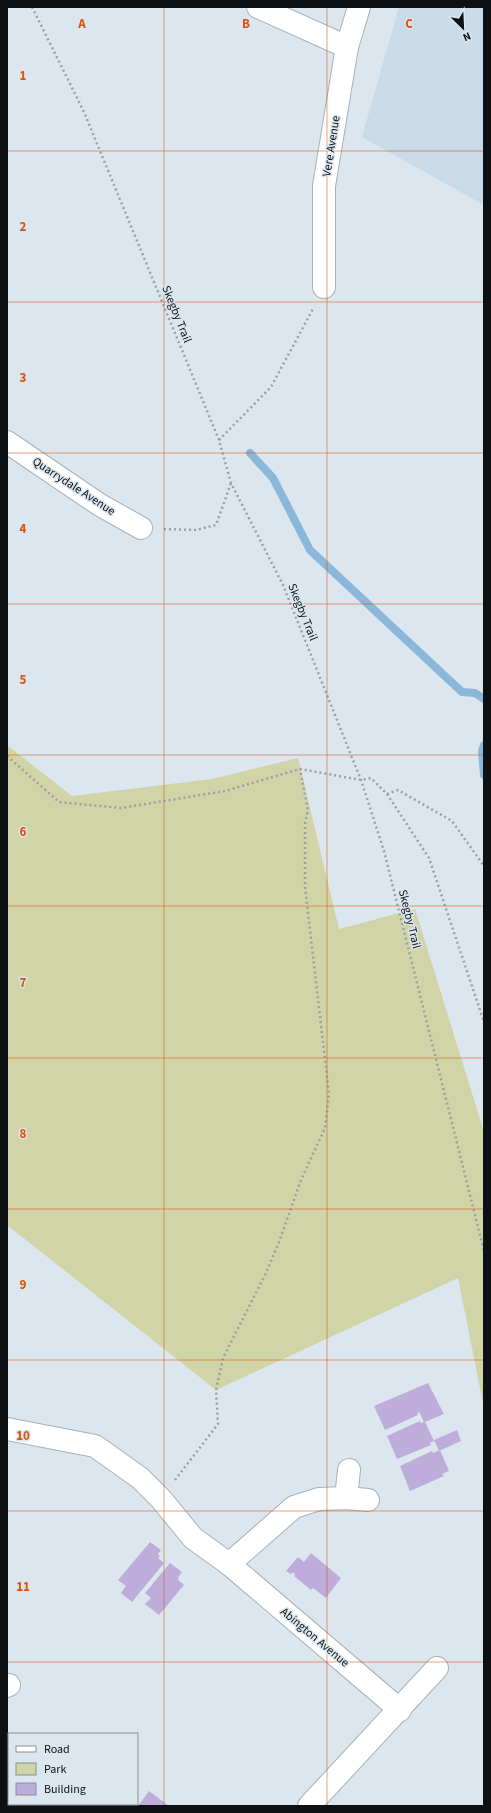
<svg xmlns="http://www.w3.org/2000/svg" width="491" height="1813" font-family="'Source Sans 3',sans-serif">
<rect width="100%" height="100%" fill="#dce6ef"/>
<!-- built -->
<path fill="#c9dae8" d="M399 7H484V205L362 137Z"/>
<!-- green -->
<path fill="#d1d4a6" d="M7 745 72 796 212 779 298 758 339 929 415 909 484 1132V1408L458 1278 216 1390 7 1225Z"/>
<g fill="none" stroke-linecap="round" stroke-linejoin="round">
<!-- stream -->
<g stroke="#8bb7d9" stroke-width="8">
<path d="M250 453 273 478 310 550 462 692 475 693 484 699"/>
<path d="M484 745 482 751 484 775"/>
</g>
</g>
<!-- building -->
<g fill="#beaddb">
<path d="M428 1383 444 1414 425 1422 434 1441 430 1443 431 1445 397 1459 387 1436 420 1421 421 1423 424 1422 419 1412 417 1413 418 1415 385 1430 374 1406Z"/>
<path d="M457 1430 461 1441 439 1451 434 1440Z"/>
<path d="M440 1450 449 1471 442 1474 444 1476 410 1491 400 1466 432 1451 433 1453Z"/>
<path d="M150 1542 161 1550 158 1554 160 1556 158 1558 164 1563 132 1602 121 1593 126 1586 118 1580Z"/>
<path d="M311 1553 341 1578 326 1598 313 1588 311 1590 294 1576 295 1575 293 1572 291 1574 286 1571 298 1557 304 1562Z"/>
<path d="M170 1563 182 1572 178 1577 179 1578 178 1580 184 1585 159 1615 145 1604 151 1598 145 1593Z"/>
<path d="M149 1791 169 1806H138Z"/>
</g>
<g fill="none" stroke-linecap="round" stroke-linejoin="round">
<!-- minor casing -->
<g stroke="#a8b2ba" stroke-width="24">
<g id="minor">
<path d="M258 7 347 47"/>
<path d="M324 287V186L347 47 359 7"/>
<path d="M7 442 100 505 141 528"/>
<path d="M7 1429 95 1446 140 1478 161 1499 193 1538 229 1564 400 1710"/>
<path d="M346 1498 349 1470"/>
<path d="M229 1564 294 1507 319 1499 346 1498 368 1500"/>
<path d="M7 1686 9 1685"/>
<path d="M309 1806 437 1668"/>
</g>
</g>
<!-- path -->
<g stroke="#99a1a8" stroke-width="2.5" stroke-dasharray="2 3" stroke-linecap="butt">
<path d="M32 7 84 112 219 440 231 483 283 585 361 780 384 851 484 1251"/>
<path d="M219 440 271 387 314 307"/>
<path d="M164 529 196 530 216 525 231 483"/>
<path d="M7 756 59 802 121 808 225 791 300 769 361 780 371 778 387 794 429 858 484 1022"/>
<path d="M387 794 398 790 452 821 484 866"/>
<path d="M175 1480 218 1424 216 1390 223 1358 266 1273 279 1242 301 1180 325 1128 329 1094 305 887V823L308 810 300 769"/>
</g>
<!-- minor -->
<use href="#minor" stroke="#fff" stroke-width="22"/>
</g>
<!-- grid -->
<path fill="none" stroke="#dd550c" stroke-width="1" stroke-opacity="0.55" d="M164 7V1806M327 7V1806M7 151H484M7 302H484M7 453H484M7 604H484M7 755H484M7 906H484M7 1058H484M7 1209H484M7 1360H484M7 1511H484M7 1662H484"/>
<g text-anchor="middle" stroke-width="3" stroke-linejoin="round" paint-order="stroke">
<!-- street labels -->
<g font-size="12" fill="#0d1114" stroke="#dce6ef">
<text transform="translate(331 146) rotate(-81)" y="4">Vere Avenue</text>
<text transform="translate(177 314) rotate(68)" y="4">Skegby Trail</text>
<text transform="translate(74 486) rotate(33)" y="4">Quarrydale Avenue</text>
<text transform="translate(303 612) rotate(68)" y="4">Skegby Trail</text>
<text transform="translate(410 919) rotate(76)" y="4">Skegby Trail</text>
<text transform="translate(315 1637) rotate(40)" y="4">Abington Avenue</text>
</g>
</g>
<g font-size="13" text-anchor="middle" font-weight="bold" fill="#dd550c" stroke="#dce6ef" stroke-width="3" stroke-linejoin="round" paint-order="stroke">
<text x="82" y="28">A</text>
<text x="246" y="28">B</text>
<text x="409" y="28">C</text>
<text x="23" y="80">1</text>
<text x="23" y="231">2</text>
<text x="23" y="382">3</text>
<text x="23" y="533">4</text>
<text x="23" y="684">5</text>
<text x="23" y="836">6</text>
<text x="23" y="987">7</text>
<text x="23" y="1138">8</text>
<text x="23" y="1289">9</text>
<text x="23" y="1440">10</text>
<text x="23" y="1591">11</text>
</g>
<!-- border -->
<rect width="491" height="1813" fill="none" stroke="#0d1114" stroke-width="16"/>
<!-- legend -->
<rect x="8" y="1733" width="130" height="72" fill="#dce6ef" stroke="#899197"/>
<rect x="16" y="1746" width="20" height="6" fill="#ffffff" stroke="#899197"/>
<text x="44" y="1753" font-size="12" fill="#0d1114">Road</text>
<rect x="16" y="1763" width="20" height="12" fill="#d1d4a6" stroke="#899197"/>
<text x="44" y="1773" font-size="12" fill="#0d1114">Park</text>
<rect x="16" y="1783" width="20" height="12" fill="#beaddb" stroke="#899197"/>
<text x="44" y="1793" font-size="12" fill="#0d1114">Building</text>
<!-- north arrow -->
<g transform="translate(463 28) rotate(156)" stroke="#dce6ef" stroke-width="3" paint-order="stroke">
<path d="M0-3L7 15L0 10L-7 15Z" fill="#0d1114"/>
<text y="-6" font-size="11" font-weight="bold" text-anchor="middle" fill="#0d1114">N</text>
</g>
</svg>
